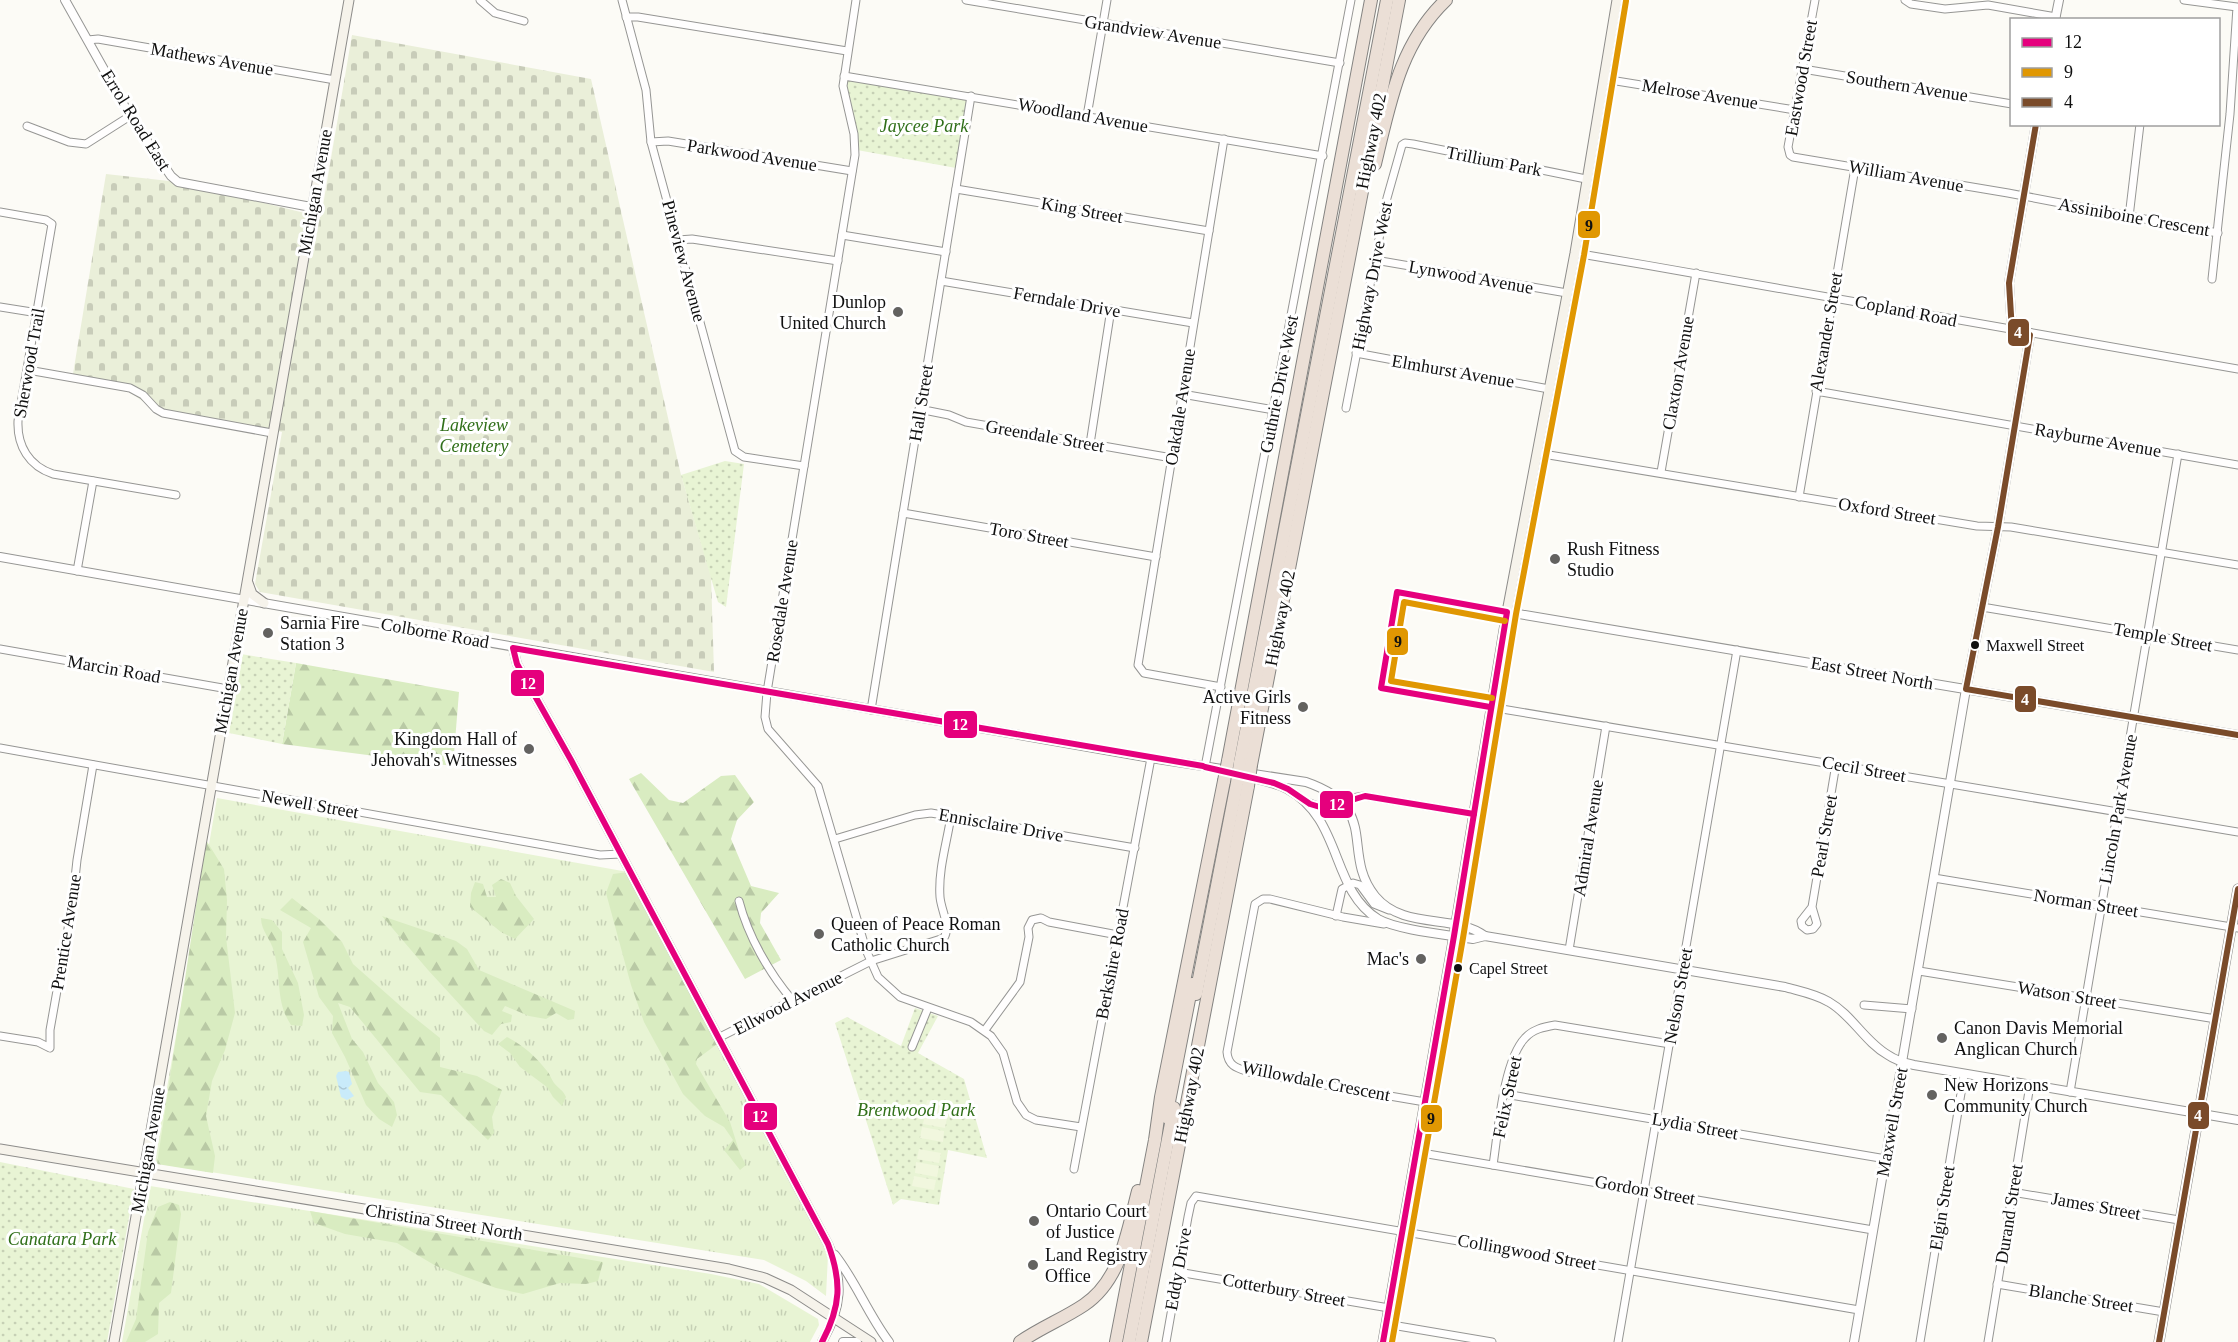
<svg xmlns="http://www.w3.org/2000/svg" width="2238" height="1342" font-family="'Times New Roman',serif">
<defs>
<pattern id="grass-tufts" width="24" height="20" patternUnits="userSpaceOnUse" patternTransform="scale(1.5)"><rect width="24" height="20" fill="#e8f4d4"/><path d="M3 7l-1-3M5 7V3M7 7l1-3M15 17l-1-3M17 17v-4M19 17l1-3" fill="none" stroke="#c6d0b5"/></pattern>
<pattern id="forest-firs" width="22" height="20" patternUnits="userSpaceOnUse" patternTransform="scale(1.5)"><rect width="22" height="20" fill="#d9ecc1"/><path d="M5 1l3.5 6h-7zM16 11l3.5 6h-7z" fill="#b9c9a5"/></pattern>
<pattern id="cemetery-stones" width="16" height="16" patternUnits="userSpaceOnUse" patternTransform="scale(1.5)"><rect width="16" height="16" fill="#eaefd9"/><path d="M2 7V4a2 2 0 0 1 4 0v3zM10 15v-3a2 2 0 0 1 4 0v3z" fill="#c8ccb9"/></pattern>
<pattern id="park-dots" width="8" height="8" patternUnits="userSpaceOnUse" patternTransform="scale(1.5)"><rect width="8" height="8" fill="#e8f4d4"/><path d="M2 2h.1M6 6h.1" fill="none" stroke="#c6d0b5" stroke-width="1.8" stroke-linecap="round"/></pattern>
<pattern id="water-ripples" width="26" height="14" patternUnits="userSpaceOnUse" patternTransform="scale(1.5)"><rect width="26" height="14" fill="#c9ebfa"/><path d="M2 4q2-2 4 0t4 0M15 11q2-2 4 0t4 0" fill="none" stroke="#acc8d5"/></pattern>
</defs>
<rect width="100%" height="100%" fill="#fcfbf6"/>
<!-- grass -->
<g fill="url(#grass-tufts)">
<path d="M217 798 628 872 720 1042 828 1255 826 1296 806 1281 764 1260 154 1163Z"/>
<path d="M150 1186 711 1274 759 1284 818 1319 819 1325 810 1342H122Z"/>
</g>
<!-- forest -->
<g fill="url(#forest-firs)">
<path d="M296 663 459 692 453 766 282 744Z"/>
<path d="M641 773 669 800 683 803 721 776 735 775 754 802 737 820 731 839 751 886 779 893 761 913 760 923 781 960 745 979 629 779Z"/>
<path d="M206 840 224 869 227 900 226 937 235 1013 225 1050 212 1081 206 1116 215 1156 213 1173 157 1164Z"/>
<path d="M628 872 720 1042 697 1059 696 1064 730 1122 740 1154 746 1165 740 1170 724 1150 733 1140 724 1127 705 1116 683 1094 644 1022 631 985 606 893 613 874Z"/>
<path d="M501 879 510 883 516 896 534 919 515 939 501 932 470 907 471 893 475 882 483 884 487 897H496L492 885Z"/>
<path d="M292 898 319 919 342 942 353 964 405 1010 440 1038V1067L477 1076 502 1090 492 1117 494 1133 488 1140 441 1095 420 1092 350 1007 338 1003 352 1039 363 1052 378 1083 394 1102 397 1115 392 1127 379 1119 366 1105 345 1057 332 1033 333 1016 319 997 303 942 311 928 280 910Z"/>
<path d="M382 916 456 941 467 949 479 970 575 1011 574 1019 568 1020 556 1013 546 1019 529 1016 505 1006 502 1011 512 1015 511 1022 501 1024 492 1035 484 1031 428 970Z"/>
<path d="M261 918 272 920 282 932V949L298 983 304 1015 302 1026 291 1025C275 1001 282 978 274 952 271 939 261 931 261 918Z"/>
<path d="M507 1037C523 1045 536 1057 547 1071 550 1074 551 1079 554 1083 559 1089 563 1090 566 1097L562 1106 553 1097 547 1087 520 1067 510 1053 498 1044Z"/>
<path d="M170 1202 179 1205 181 1214 171 1293 159 1303 158 1334 145 1342H126L136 1319 148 1232 158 1207Z"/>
<path d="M310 1211 603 1262 598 1281 586 1284 560 1283 523 1294 496 1288 436 1266 397 1243 345 1234 314 1223Z"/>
</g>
<!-- cemetery -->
<path fill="url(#cemetery-stones)" d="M352 35 591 79 681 475 711 576 714 672 260 592 255 584 282 432 255 426 179 416 154 409 125 389 72 380 106 174 178 182 321 217Z"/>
<!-- park -->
<g fill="url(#park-dots)">
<path d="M845 78 968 97 956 168 857 150 849 113Z"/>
<path d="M725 461 744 464 726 607 718 602 681 475Z"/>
<path d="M241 654 296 663 282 744 229 733Z"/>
<path d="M915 1008 938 1016 918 1053 964 1079 987 1158 948 1150 939 1205 901 1199 893 1205 835 1023 847 1017 901 1046Z"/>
<path d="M0 1162 134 1189 107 1342H0Z"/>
</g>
<!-- pitch -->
<g fill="#f1f7de">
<path d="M927 1100 949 1104 947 1115 925 1111Z"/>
<path d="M925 1114 947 1118 945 1128 923 1124Z"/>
<path d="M922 1127 944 1131 943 1142 920 1138Z"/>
<path d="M919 1149 941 1153 939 1163 917 1159Z"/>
<path d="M916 1162 939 1166 937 1177 915 1173Z"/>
<path d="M914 1176 936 1180 934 1190 912 1186Z"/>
</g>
<!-- water -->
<path fill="url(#water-ripples)" d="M346 1071 349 1072 352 1084 348 1088 354 1096 347 1100 341 1097 336 1076 338 1072Z"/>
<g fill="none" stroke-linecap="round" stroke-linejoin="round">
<!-- minor casing -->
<g stroke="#969694" stroke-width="9">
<g id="minor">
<path d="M480 0 495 13 524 21"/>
<path d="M622 0 646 90 651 142 735 451 744 457 804 466"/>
<path d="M856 0 843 86 854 134 855 155 767 692 765 717 768 729 818 786 866 950 878 977 900 997 971 1022 991 1036 1003 1053 1017 1102 1026 1115 1036 1120 1081 1127"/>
<path d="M966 0 1340 63"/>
<path d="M1815 0 1788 147 1790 155 1793 157 2008 193 2218 233"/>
<path d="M1905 0 1911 4 1945 9 1988 5 2056 17"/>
<path d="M2184 0 2237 7 2230 114 2212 279"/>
<path d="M626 17H638L847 51"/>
<path d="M88 40 98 39 335 80"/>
<path d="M1803 69 2012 104"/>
<path d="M844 76 1323 156"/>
<path d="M1604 79 1795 110"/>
<path d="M1087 116 1107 0"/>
<path d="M27 126 69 142 86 144 130 116"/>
<path d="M651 142 668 141 852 171"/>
<path d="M956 189 1209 231"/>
<path d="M0 212 46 220 52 224 18 421C17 446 29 466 53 474L176 495"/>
<path d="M2129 217 2140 124"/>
<path d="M842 235 946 252"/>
<path d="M678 240 692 239 838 261"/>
<path d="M1575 253C1796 290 2016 332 2238 369"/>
<path d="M1375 260 1567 293"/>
<path d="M941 281 1193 323"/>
<path d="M0 307 38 313"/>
<path d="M1356 353 1549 389"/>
<path d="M28 370 130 388 143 395 156 409 163 413 272 433"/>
<path d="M1816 391 2238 465"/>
<path d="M1182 394 1274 410"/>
<path d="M1346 408 1387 198 1402 145 1405 143 1413 144 1586 179"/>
<path d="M919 409 949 415 966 422 1172 458"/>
<path d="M1090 444 1111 309"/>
<path d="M1537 453 1977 526 2011 527 2238 565"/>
<path d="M1661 472 1696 273"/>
<path d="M1799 497 1855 168"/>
<path d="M903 513 1156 557"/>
<path d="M77 571 93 481"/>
<path d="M1982 607 2238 650"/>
<path d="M0 649 228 689"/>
<path d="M1221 687 1144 673 1138 665 1224 139"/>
<path d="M1490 707 2238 832"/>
<path d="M871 710 971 96"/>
<path d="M0 748 600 855 621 854"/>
<path d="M1205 767 1351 0"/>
<path d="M1307 802C1329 813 1343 797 1365 796L1474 814"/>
<path d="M835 839 915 815 931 813 1135 848"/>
<path d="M1934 878 2238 928"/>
<path d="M739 901C748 936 769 973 793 1001"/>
<path d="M1812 907 1817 924 1813 929 1807 930 1802 926 1801 921 1812 907 1836 764"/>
<path d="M1336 916 1342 889 1353 883 1360 885 1374 904 1389 910"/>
<path d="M1384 924 1343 917 1270 899H1263L1255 904 1227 1052C1228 1066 1237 1068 1249 1072L1425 1102"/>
<path d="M1569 950 1606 726"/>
<path d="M1919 971 2216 1019"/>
<path d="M1864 1005 1912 1009"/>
<path d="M985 1030 1020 982 1029 937 1028 928 1032 920 1041 918 1049 922 1118 935"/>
<path d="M0 1036 38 1042 50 1048V1030L72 906 77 860 93 765"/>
<path d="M718 1038 871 961 944 938C951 926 941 910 940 897 938 870 947 842 951 816"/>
<path d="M912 1047 928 1008"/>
<path d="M2070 1092 2178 454"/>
<path d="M1505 1094 1886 1159"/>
<path d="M1416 1152 1873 1230"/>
<path d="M1493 1165C1498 1133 1503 1061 1525 1038 1533 1029 1544 1027 1555 1025L1670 1044"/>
<path d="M1074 1169 1151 758"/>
<path d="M2012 1192 2179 1220"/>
<path d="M1178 1272 1389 1308"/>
<path d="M1997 1284 2164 1312"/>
<path d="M1386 1324 1492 1342"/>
<path d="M1166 1342 1188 1217 1191 1203 1196 1196 1859 1310"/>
<path d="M1618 1342 1737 650"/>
<path d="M1920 1342 1964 1075"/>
<path d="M1988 1342 2030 1085"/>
</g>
</g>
<!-- tertiary casing -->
<g stroke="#969694" stroke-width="10">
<g id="tertiary">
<path d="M65 0 130 116 171 176 178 182 311 207"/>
<path d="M2055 20 2059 0"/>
<path d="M2012 331 2009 283 2036 124"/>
<path d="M0 557 1151 758 1306 782C1382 808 1340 852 1375 896 1404 931 1454 913 1485 936"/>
<path d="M1507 612 2238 735"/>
<path d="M513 648 517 664 571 760 828 1244C844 1282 842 1307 822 1342"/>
<path d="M1257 779C1267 782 1278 784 1287 789 1343 819 1330 889 1378 919 1397 930 1449 935 1473 939L1485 936 1503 939 1785 987C1799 991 1816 994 1829 1002 1852 1015 1865 1042 1888 1055 1895 1060 1905 1063 1914 1065L2238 1120"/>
<path d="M835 1255C856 1282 868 1314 889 1342"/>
<path d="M843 1342H857"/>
<path d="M1854 1342 1966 689 1998 527 2030 335"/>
</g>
</g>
<!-- secondary casing -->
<g stroke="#8d8c8a" stroke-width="11">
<g id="secondary">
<path d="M248 583 252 594 264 603"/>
<path d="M0 1149 729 1269 765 1278 791 1290 871 1342"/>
<path d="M114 1342 349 0"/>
<path d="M1383 1342 1454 936 1507 612 1575 253 1617 0"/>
<path d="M2159 1342 2238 889"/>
</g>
</g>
<!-- motorway casing -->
<g stroke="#848381" stroke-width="14">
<g id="motorway">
<path d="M1375 164C1390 103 1399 45 1446 0"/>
<path d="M1228 761 1371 0"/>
<path d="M1240 763 1387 0"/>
<path d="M1251 765 1399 0"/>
<path d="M1196 994 1237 783"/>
<path d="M1166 1117 1192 984"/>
<path d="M1020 1342C1040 1328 1063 1319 1084 1305 1121 1280 1127 1233 1138 1191"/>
<path d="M1116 1342 1155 1140 1161 1097 1224 781"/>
<path d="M1129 1342 1174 1108"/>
<path d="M1141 1342 1248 786"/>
</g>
</g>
<!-- minor -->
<use href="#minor" stroke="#fffefe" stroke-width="7"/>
<!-- tertiary -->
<use href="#tertiary" stroke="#fffefe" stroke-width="8"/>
<!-- secondary -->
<use href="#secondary" stroke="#f6f3eb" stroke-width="9"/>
<!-- motorway -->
<use href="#motorway" stroke="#ebdfd6" stroke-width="12"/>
<!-- motorway-bridge casing -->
<g stroke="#848381" stroke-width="14" stroke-linecap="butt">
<g id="motorway-bridge">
<path d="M1224 781 1228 761"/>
<path d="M1237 783 1240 763"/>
<path d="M1248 786 1251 765"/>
</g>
</g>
<!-- motorway-bridge -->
<use href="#motorway-bridge" stroke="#ebdfd6" stroke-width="12"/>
<!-- bus-1 casing -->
<g stroke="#fff" stroke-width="10">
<g id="bus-1">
<path d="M1205 767 1274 783 1288 789 1310 804 1320 807 1332 806 1365 796 1474 814"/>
<path d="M822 1342C841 1306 842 1282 828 1244L571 760 517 664 513 648 1203 766"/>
<path d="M1383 1342 1454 936 1507 612 1397 592 1381 688 1490 707"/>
</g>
</g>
<!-- bus-2 casing -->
<g stroke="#fff" stroke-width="10">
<g id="bus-2">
<path d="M1492 698 1391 681 1404 602 1505 621"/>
<path d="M1392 1342 1463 938 1516 614 1584 255 1626 1"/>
</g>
</g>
<!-- bus-3 casing -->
<g stroke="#fff" stroke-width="10">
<g id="bus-3">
<path d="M2036 124 2009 283 2012 331 2030 335 1998 527 1966 689 2238 735"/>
<path d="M2159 1342 2238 889"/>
</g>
</g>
<!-- bus-1 -->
<use href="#bus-1" stroke="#e5007d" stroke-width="6"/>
<!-- bus-2 -->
<use href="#bus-2" stroke="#e09702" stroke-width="6"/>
<!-- bus-3 -->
<use href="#bus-3" stroke="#7a4b2a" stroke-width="6"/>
</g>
<!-- markers -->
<g fill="#636260" stroke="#fff" stroke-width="2">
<circle cx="898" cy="312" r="6"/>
<circle cx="1555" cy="559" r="6"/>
<circle cx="268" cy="633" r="6"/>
<circle cx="1303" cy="707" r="6"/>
<circle cx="529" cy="749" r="6"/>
<circle cx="819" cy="934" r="6"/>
<circle cx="1421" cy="959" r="6"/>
<circle cx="1942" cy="1038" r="6"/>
<circle cx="1932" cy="1095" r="6"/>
<circle cx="1034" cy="1221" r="6"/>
<circle cx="1033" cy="1265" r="6"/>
</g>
<g fill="#101010" stroke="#fff" stroke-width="2">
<circle cx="1975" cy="645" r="5"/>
<circle cx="1458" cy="968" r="5"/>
</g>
<g text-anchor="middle" stroke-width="6" stroke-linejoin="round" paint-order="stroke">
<!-- bus labels -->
<g font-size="16" fill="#101010" stroke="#fff" text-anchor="start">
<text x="1986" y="651">Maxwell Street</text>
<text x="1469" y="974">Capel Street</text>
</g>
<!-- street labels -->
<g font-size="18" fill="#101010" stroke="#fff">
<text transform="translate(1153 32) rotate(9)" y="6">Grandview Avenue</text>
<text transform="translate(212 59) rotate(10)" y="6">Mathews Avenue</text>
<text transform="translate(1801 78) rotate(-80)" y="6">Eastwood Street</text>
<text transform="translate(1907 86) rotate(9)" y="6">Southern Avenue</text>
<text transform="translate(1700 94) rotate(9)" y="6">Melrose Avenue</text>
<text transform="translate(1083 115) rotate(10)" y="6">Woodland Avenue</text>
<text transform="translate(136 120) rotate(58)" y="6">Errol Road East</text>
<text transform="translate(1371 141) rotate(-79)" y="6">Highway 402</text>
<text transform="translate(752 155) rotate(9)" y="6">Parkwood Avenue</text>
<text transform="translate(1494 161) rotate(11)" y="6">Trillium Park</text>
<text transform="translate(1906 176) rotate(10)" y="6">William Avenue</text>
<text transform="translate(315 192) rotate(-80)" y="6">Michigan Avenue</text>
<text transform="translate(1082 210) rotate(10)" y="6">King Street</text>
<text transform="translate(2134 217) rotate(10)" y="6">Assiniboine Crescent</text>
<text transform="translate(684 261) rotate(75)" y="6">Pineview Avenue</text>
<text transform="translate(1372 276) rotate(-79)" y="6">Highway Drive West</text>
<text transform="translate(1471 277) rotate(10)" y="6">Lynwood Avenue</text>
<text transform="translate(1067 302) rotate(10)" y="6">Ferndale Drive</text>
<text transform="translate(1906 311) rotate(11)" y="6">Copland Road</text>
<text transform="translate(1826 332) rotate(-80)" y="6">Alexander Street</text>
<text transform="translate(29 363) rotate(-80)" y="6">Sherwood Trail</text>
<text transform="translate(1453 371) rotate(10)" y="6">Elmhurst Avenue</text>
<text transform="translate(1678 373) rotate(-80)" y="6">Claxton Avenue</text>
<text transform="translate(1279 384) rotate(-79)" y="6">Guthrie Drive West</text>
<text transform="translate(921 403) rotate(-81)" y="6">Hall Street</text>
<text transform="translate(1180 407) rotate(-81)" y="6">Oakdale Avenue</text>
<text transform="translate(1045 436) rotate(10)" y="6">Greendale Street</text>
<text transform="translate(2098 440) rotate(10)" y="6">Rayburne Avenue</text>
<text transform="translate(1887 511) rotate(9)" y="6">Oxford Street</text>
<text transform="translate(1029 535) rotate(10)" y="6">Toro Street</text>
<text transform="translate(782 601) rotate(-81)" y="6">Rosedale Avenue</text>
<text transform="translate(1280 618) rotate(-79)" y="6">Highway 402</text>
<text transform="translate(435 633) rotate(10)" y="6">Colborne Road</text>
<text transform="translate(2163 637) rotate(10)" y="6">Temple Street</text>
<text transform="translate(114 669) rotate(10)" y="6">Marcin Road</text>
<text transform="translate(231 671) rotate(-80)" y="6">Michigan Avenue</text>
<text transform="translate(1872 673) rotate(10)" y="6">East Street North</text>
<text transform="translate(1864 769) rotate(10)" y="6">Cecil Street</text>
<text transform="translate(310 804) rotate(10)" y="6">Newell Street</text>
<text transform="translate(2118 809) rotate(-80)" y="6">Lincoln Park Avenue</text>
<text transform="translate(1001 825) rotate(10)" y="6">Ennisclaire Drive</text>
<text transform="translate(1824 836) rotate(-80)" y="6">Pearl Street</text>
<text transform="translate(1588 838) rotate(-81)" y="6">Admiral Avenue</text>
<text transform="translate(2086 903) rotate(9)" y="6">Norman Street</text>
<text transform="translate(66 932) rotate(-81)" y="6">Prentice Avenue</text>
<text transform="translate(1112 964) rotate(-79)" y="6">Berkshire Road</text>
<text transform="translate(2067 995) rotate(9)" y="6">Watson Street</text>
<text transform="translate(1678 996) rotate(-80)" y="6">Nelson Street</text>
<text transform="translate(788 1003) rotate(-27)" y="6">Ellwood Avenue</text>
<text transform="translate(1316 1081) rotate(11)" y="6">Willowdale Crescent</text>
<text transform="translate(1189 1095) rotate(-79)" y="6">Highway 402</text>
<text transform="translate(1507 1097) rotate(-78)" y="6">Felix Street</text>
<text transform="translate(1892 1122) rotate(-80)" y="6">Maxwell Street</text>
<text transform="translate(1695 1126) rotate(10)" y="6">Lydia Street</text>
<text transform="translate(148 1150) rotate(-80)" y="6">Michigan Avenue</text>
<text transform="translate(1645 1190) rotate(10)" y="6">Gordon Street</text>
<text transform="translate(2096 1206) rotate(10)" y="6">James Street</text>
<text transform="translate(1942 1208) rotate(-81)" y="6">Elgin Street</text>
<text transform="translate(2009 1214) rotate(-81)" y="6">Durand Street</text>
<text transform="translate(444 1222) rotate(9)" y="6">Christina Street North</text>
<text transform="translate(1527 1252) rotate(10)" y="6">Collingwood Street</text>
<text transform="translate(1178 1269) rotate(-80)" y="6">Eddy Drive</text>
<text transform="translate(1284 1290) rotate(10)" y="6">Cotterbury Street</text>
<text transform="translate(2081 1298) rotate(9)" y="6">Blanche Street</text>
</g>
<!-- park labels -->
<g font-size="18" font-style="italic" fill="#306f19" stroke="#fff">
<text x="924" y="132">Jaycee Park</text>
<text x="474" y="431">Lakeview<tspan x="474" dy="21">Cemetery</tspan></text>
<text x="916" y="1116">Brentwood Park</text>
<text x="62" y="1245">Canatara Park</text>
</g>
<!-- poi labels -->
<g font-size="18" fill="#101010" stroke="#fff" text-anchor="start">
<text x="886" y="308" text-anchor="end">Dunlop<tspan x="886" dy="21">United Church</tspan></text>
<text x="1567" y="555">Rush Fitness<tspan x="1567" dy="21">Studio</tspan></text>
<text x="280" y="629">Sarnia Fire<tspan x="280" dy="21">Station 3</tspan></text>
<text x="1291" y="703" text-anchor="end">Active Girls<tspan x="1291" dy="21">Fitness</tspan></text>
<text x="517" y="745" text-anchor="end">Kingdom Hall of<tspan x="517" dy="21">Jehovah's Witnesses</tspan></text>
<text x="831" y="930">Queen of Peace Roman<tspan x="831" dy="21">Catholic Church</tspan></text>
<text x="1409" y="965" text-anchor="end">Mac's</text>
<text x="1954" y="1034">Canon Davis Memorial<tspan x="1954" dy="21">Anglican Church</tspan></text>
<text x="1944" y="1091">New Horizons<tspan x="1944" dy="21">Community Church</tspan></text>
<text x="1046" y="1217">Ontario Court<tspan x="1046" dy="21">of Justice</tspan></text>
<text x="1045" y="1261">Land Registry<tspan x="1045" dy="21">Office</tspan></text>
</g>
</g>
<g stroke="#fff" stroke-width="2">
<rect x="1577" y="210" width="24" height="29" rx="6" fill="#e09702"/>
<rect x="2007" y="318" width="23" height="29" rx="6" fill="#7a4b2a"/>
<rect x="1386" y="627" width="23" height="29" rx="6" fill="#e09702"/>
<rect x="510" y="669" width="35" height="28" rx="6" fill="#e5007d"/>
<rect x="2014" y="685" width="23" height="28" rx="6" fill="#7a4b2a"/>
<rect x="943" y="710" width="35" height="29" rx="6" fill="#e5007d"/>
<rect x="1319" y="790" width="35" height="29" rx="6" fill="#e5007d"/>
<rect x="2187" y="1101" width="23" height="29" rx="6" fill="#7a4b2a"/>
<rect x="743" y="1102" width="35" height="29" rx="6" fill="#e5007d"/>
<rect x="1420" y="1104" width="23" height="29" rx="6" fill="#e09702"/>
</g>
<g font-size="16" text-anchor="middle" font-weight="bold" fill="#fff">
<text x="2018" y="338">4</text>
<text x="528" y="689">12</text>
<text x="2025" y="705">4</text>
<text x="960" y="730">12</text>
<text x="1337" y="810">12</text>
<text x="2198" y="1121">4</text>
<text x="760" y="1122">12</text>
</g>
<g font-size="16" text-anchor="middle" font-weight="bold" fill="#111">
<text x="1589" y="231">9</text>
<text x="1398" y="647">9</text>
<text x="1431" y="1124">9</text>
</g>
<!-- legend -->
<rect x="2010" y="18" width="210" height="108" fill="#ffffff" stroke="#9f9f9f" stroke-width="1.5"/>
<rect x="2022" y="38" width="30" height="9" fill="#e5007d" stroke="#9f9f9f" stroke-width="1.5"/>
<text x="2064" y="48" font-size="18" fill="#101010">12</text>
<rect x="2022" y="68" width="30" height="9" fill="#e09702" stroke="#9f9f9f" stroke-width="1.5"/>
<text x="2064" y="78" font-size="18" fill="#101010">9</text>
<rect x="2022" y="98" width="30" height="9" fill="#7a4b2a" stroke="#9f9f9f" stroke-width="1.5"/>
<text x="2064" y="108" font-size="18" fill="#101010">4</text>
</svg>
